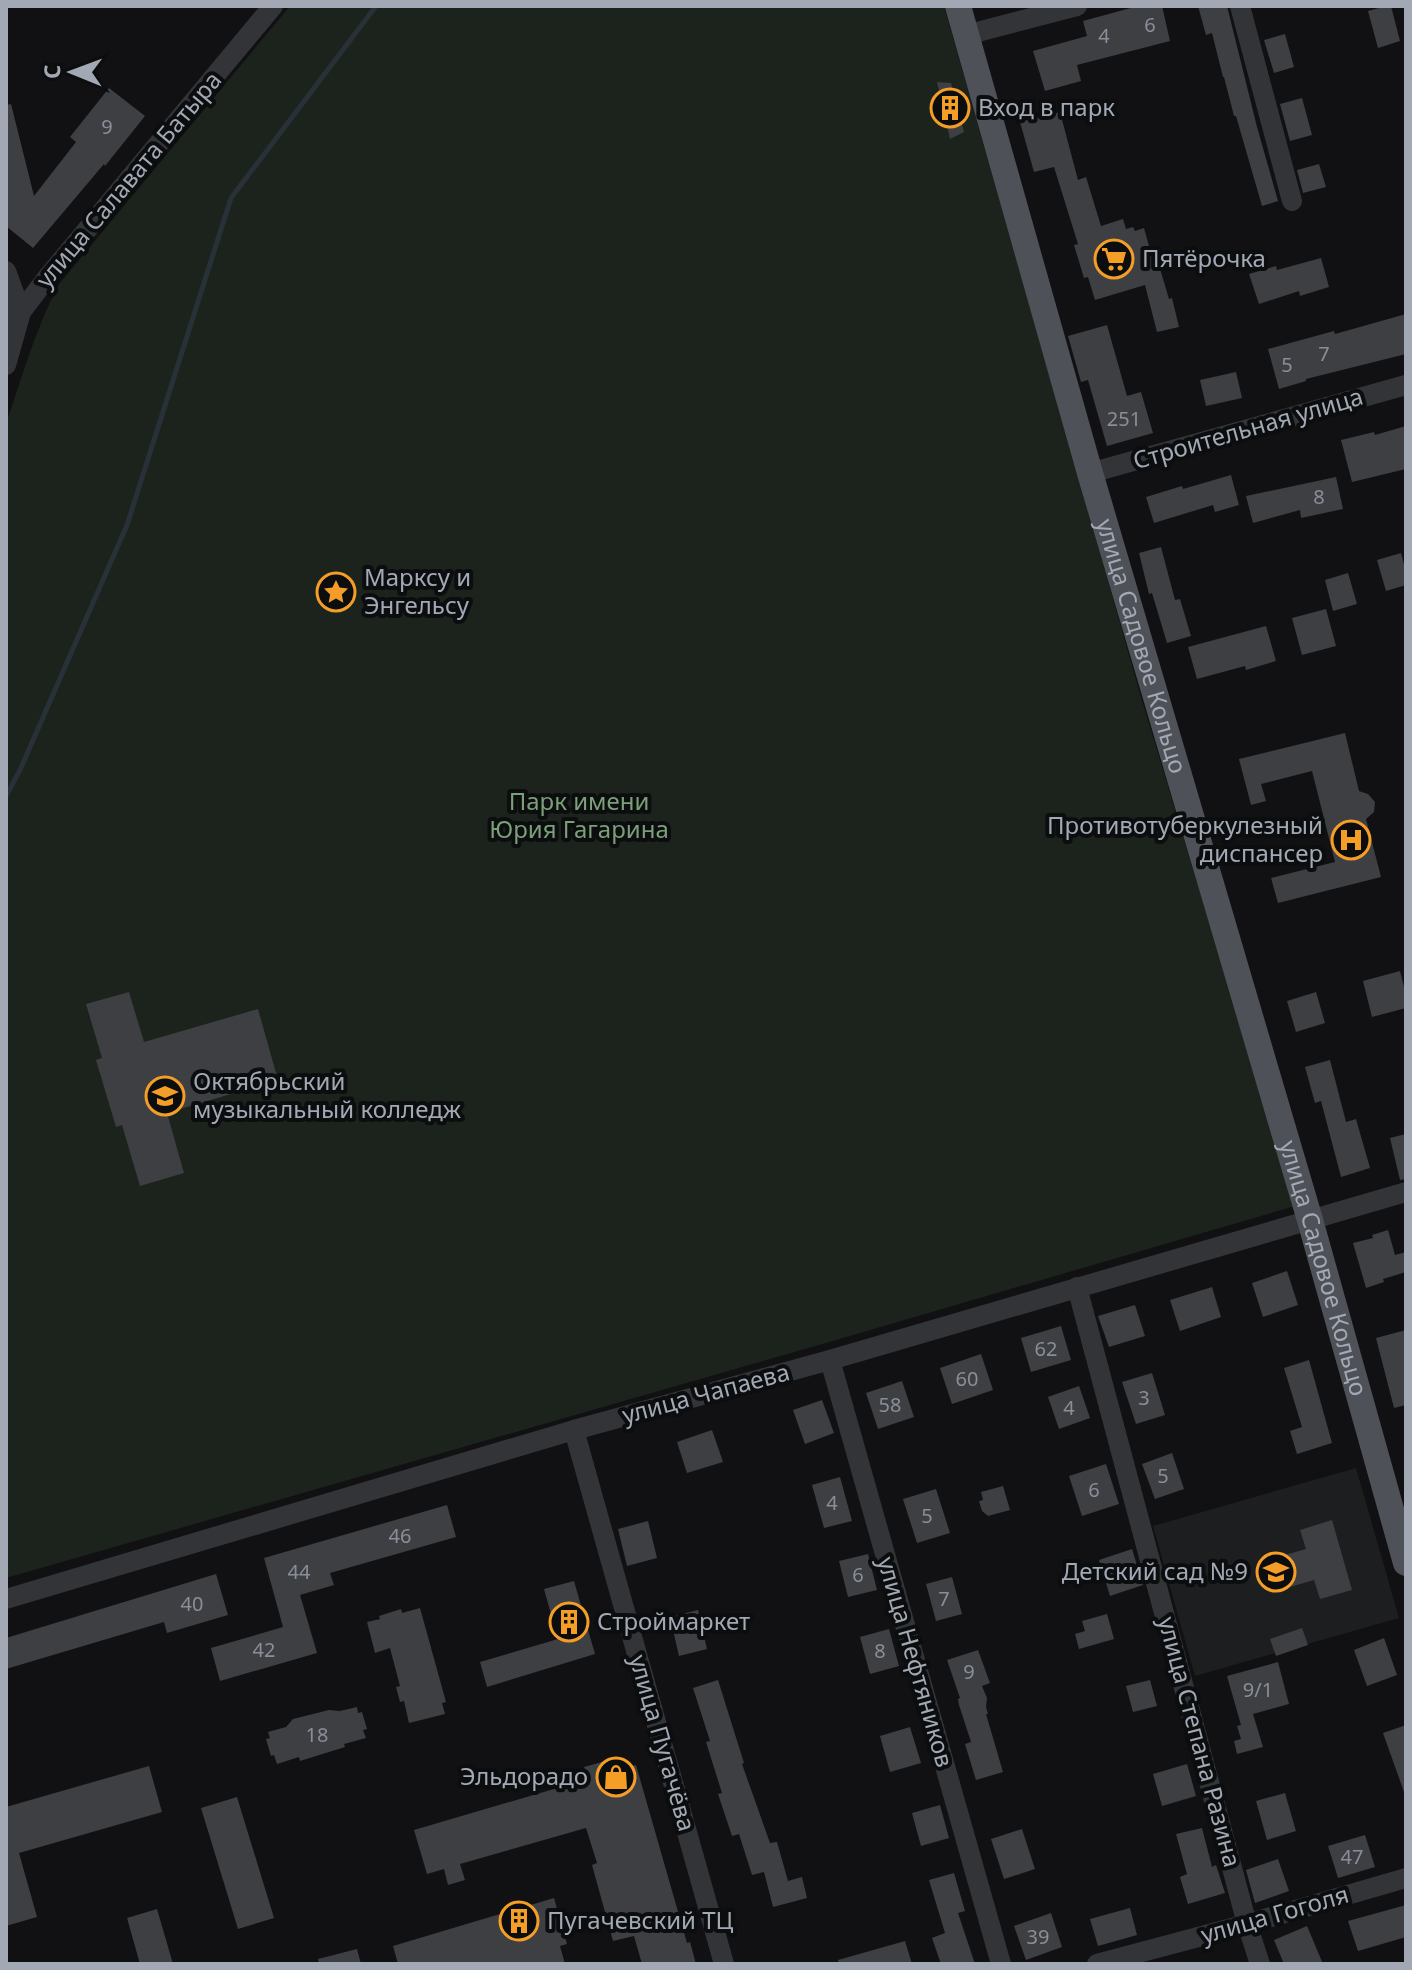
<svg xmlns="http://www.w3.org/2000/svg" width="1412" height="1970" font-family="'Noto Sans',sans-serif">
<rect width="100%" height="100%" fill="#111113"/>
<!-- built -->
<path fill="#1d1e20" d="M1356 1468 1399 1618 1195 1676 1153 1526Z"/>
<!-- green -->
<path fill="#1c231c" d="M290 6H944L1141 697 1295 1206 812 1347 6 1578V424C22 376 36 328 59 284Z"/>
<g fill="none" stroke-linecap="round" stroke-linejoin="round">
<!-- stream -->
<path stroke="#283137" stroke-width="5" d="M6 796 20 770 127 525 231 198 376 6"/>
</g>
<!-- building -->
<g fill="#3d3f43">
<path d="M1138 6H1162L1170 41 1077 65 1081 81 1045 91 1033 51 1087 36 1083 21Z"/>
<path d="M1198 6H1227L1257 127 1278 201 1262 206 1236 116H1234L1224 77H1223L1212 33 1206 35Z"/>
<path d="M1386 6H1391L1400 41 1378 48 1368 11Z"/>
<path d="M1285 34 1294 67 1274 73 1264 40Z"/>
<path d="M937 82 951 83 964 132 950 139Z"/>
<path d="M109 88 145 116 105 166 104 164 33 248 6 226V105L11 104 34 196 76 142 70 137Z"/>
<path d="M1302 98 1312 135 1290 141 1280 104Z"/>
<path d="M1060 112 1078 180 1086 177 1101 226 1123 219 1126 229 1133 227 1135 231 1144 228 1154 264 1158 262 1169 299 1172 298 1179 327 1157 332 1145 285 1095 300 1088 277 1084 278 1074 245 1078 244 1054 167 1034 172 1020 122Z"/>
<path d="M1319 164 1326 187 1303 193 1297 170Z"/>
<path d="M1321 258 1329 287 1300 296 1299 291 1259 304 1249 274 1276 266 1277 270Z"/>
<path d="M1406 314V354L1306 379V381L1279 389 1268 349 1334 331 1335 334Z"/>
<path d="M1107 325 1127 396 1141 392 1153 433 1107 446 1088 380 1081 382 1068 336Z"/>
<path d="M1236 372 1242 398 1206 406 1200 380Z"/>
<path d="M1406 426V469L1352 482 1341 440 1374 432 1375 435Z"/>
<path d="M1231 475 1239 505 1215 512 1213 505 1154 523 1146 497 1182 486 1183 489Z"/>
<path d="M1336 477 1343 509 1301 518 1300 510 1253 523 1246 496Z"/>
<path d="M1161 547 1175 600 1180 599 1191 636 1167 643 1152 593 1149 594 1139 553Z"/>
<path d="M1401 553 1406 572V585L1386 591 1377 560Z"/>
<path d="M1348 573 1357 604 1333 611 1325 580Z"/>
<path d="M1326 609 1336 646 1302 655 1292 618Z"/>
<path d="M1266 626 1276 661 1246 670 1245 666 1197 679 1188 647Z"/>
<path d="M1345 733 1359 791 1368 794 1375 802 1374 812 1366 819 1381 877 1278 903 1271 878 1335 862 1312 771 1261 784 1266 801 1251 805 1239 759Z"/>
<path d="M1400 971 1406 995V1008L1372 1017 1363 981Z"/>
<path d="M129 992 144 1042 258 1009 278 1080 167 1113 184 1173 140 1186 122 1125 116 1127 96 1060 102 1058 86 1004Z"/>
<path d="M1316 992 1325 1023 1296 1032 1287 1001Z"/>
<path d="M1330 1060 1346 1122 1356 1119 1370 1168 1341 1177 1321 1101 1315 1103 1305 1067Z"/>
<path d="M1406 1134V1179L1400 1180 1390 1138Z"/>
<path d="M1388 1230 1395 1255 1406 1252V1272L1383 1279 1384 1282 1366 1288 1353 1243 1373 1238 1372 1235Z"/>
<path d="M1287 1271 1298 1305 1263 1317 1252 1283Z"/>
<path d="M1212 1287 1221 1317 1180 1331 1170 1300Z"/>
<path d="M1135 1305 1145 1336 1109 1347 1098 1316Z"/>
<path d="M1061 1326 1071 1360 1031 1372 1021 1338Z"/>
<path d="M1406 1330V1405L1394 1408 1376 1338Z"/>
<path d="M981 1354 993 1390 952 1404 940 1368Z"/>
<path d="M1309 1360 1332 1443 1297 1454 1290 1431 1302 1427 1284 1368Z"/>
<path d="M1152 1373 1165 1415 1136 1424 1122 1382Z"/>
<path d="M902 1381 914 1417 878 1429 866 1393Z"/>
<path d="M1079 1386 1090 1418 1059 1429 1048 1397Z"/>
<path d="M822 1400 834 1433 805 1444 793 1410Z"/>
<path d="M712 1430 723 1462 687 1473 677 1442Z"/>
<path d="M1172 1453 1184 1489 1155 1499 1142 1464Z"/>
<path d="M1106 1464 1119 1504 1082 1516 1069 1476Z"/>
<path d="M840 1477 852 1521 824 1528 812 1485Z"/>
<path d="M1003 1486 1010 1510 988 1516 982 1511 979 1501 983 1500 981 1492Z"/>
<path d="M936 1489 950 1533 917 1543 903 1499Z"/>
<path d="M447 1505 456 1537 330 1573 334 1585 300 1595 317 1653 220 1681 211 1648 283 1627 264 1558Z"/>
<path d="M1332 1520 1352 1590 1320 1599 1314 1580 1276 1591 1267 1560 1306 1549 1300 1530Z"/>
<path d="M648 1521 657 1558 627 1566 618 1529Z"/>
<path d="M1132 1549 1143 1585 1110 1596 1099 1560Z"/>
<path d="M868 1554 877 1590 848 1597 839 1561Z"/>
<path d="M216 1574 228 1615 167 1633 164 1622 6 1669V1638Z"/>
<path d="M952 1577 962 1614 936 1621 926 1584Z"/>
<path d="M574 1581 595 1654 487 1687 480 1662 558 1639 544 1589Z"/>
<path d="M420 1608 446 1702 442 1703 445 1714 409 1723 404 1701 400 1702 396 1687 400 1686 390 1648 375 1653 367 1622 380 1619 379 1616 401 1609 402 1613Z"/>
<path d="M698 1610 707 1649 679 1656 670 1617Z"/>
<path d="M1107 1614 1114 1639 1079 1649 1075 1634 1085 1631 1082 1621Z"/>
<path d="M1302 1628 1308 1645 1276 1656 1270 1639Z"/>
<path d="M889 1629 899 1666 870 1674 860 1637Z"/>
<path d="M1384 1638 1397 1675 1367 1686 1354 1650Z"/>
<path d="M978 1650 990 1683 982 1686 987 1698 986 1707 988 1714H986L1003 1772 976 1780 965 1744 971 1742 959 1705 958 1699 960 1698 947 1660Z"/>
<path d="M1278 1662 1289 1704 1253 1714 1263 1747 1237 1754 1234 1741 1241 1739 1237 1726 1241 1725 1227 1676Z"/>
<path d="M718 1680 744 1763 742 1764 770 1843 777 1842 788 1881 802 1877 807 1898 773 1907 764 1872 752 1875 739 1834 732 1836 718 1794 722 1793 706 1742 710 1741 693 1688Z"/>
<path d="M1150 1680 1157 1706 1133 1712 1126 1686Z"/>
<path d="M357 1707 358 1713 362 1712 367 1729 363 1730 366 1738 344 1744 345 1747 300 1761 299 1757 277 1764 274 1755 271 1756 266 1739 270 1738 268 1732 286 1727 293 1719 329 1710 340 1711Z"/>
<path d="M1406 1725V1791L1404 1792 1383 1733Z"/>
<path d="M910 1727 921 1763 890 1772 880 1736Z"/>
<path d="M616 1758 619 1770 636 1765 687 1943 690 1942 696 1964H642L634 1936 613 1941 592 1865 597 1863 586 1828 460 1864 465 1880 448 1885 444 1869 427 1874 414 1830 588 1779 584 1767Z"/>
<path d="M1187 1764 1196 1796 1162 1806 1153 1774Z"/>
<path d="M149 1766 162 1812 19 1853 37 1917 6 1926V1807Z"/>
<path d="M1285 1793 1296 1831 1267 1840 1256 1801Z"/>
<path d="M237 1797 274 1918 238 1929 201 1808Z"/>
<path d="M940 1805 949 1838 921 1846 912 1813Z"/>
<path d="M1202 1828 1212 1867 1216 1865 1225 1893 1188 1904 1180 1877 1187 1874 1176 1834Z"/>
<path d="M1022 1829 1035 1869 1004 1879 991 1839Z"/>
<path d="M1365 1835 1375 1867 1338 1878 1328 1846Z"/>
<path d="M1278 1859 1289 1891 1255 1903 1246 1870Z"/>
<path d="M954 1873 965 1911 958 1913 975 1964H941L932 1938 945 1933 929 1880Z"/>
<path d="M554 1898 567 1944 560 1946 565 1964H398L393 1946Z"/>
<path d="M1406 1905V1937L1358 1951 1348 1921Z"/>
<path d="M1130 1908 1137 1935 1098 1946 1090 1919Z"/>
<path d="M157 1909 173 1964H140L127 1918Z"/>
<path d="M1051 1913 1062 1947 1026 1960 1014 1926Z"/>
<path d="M1307 1926 1323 1964H1284L1274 1940Z"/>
<path d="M905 1941 912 1964H839L838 1960Z"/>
<path d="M357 1949 361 1964H319L318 1959Z"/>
</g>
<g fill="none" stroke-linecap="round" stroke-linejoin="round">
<!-- minor -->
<g stroke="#323438" stroke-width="20">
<path d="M1240 6 1292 201"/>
<path d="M966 35 1077 6"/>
<path d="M6 271 21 312 6 313"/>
<path d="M6 365 21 312 46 279 273 6"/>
<path d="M1090 473 1406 385"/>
<path d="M1077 1287 1247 1924 1260 1964"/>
<path d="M830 1360 1001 1964"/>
<path d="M574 1430 724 1964"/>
<path d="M6 1599 574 1430 830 1360 1406 1192"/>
<path d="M1097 1964 1247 1924 1406 1878"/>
</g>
<!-- major -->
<path stroke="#4e5157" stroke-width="26" id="s1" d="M958 6 1090 473 1310 1220 1406 1563"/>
</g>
<!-- icons -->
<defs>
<g id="building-ring" transform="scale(2)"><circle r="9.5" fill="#0c0d0e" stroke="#f49e28" stroke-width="1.5"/><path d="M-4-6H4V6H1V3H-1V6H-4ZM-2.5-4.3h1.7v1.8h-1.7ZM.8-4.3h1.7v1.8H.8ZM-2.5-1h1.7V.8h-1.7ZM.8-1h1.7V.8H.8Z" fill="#f49e28"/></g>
<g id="supermarket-ring" transform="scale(2)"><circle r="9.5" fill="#0c0d0e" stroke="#f49e28" stroke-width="1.5"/><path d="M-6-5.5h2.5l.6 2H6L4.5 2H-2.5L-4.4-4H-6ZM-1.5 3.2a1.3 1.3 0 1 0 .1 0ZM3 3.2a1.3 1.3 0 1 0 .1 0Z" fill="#f49e28"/></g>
<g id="sight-ring" transform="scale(2)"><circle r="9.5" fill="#0c0d0e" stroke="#f49e28" stroke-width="1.5"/><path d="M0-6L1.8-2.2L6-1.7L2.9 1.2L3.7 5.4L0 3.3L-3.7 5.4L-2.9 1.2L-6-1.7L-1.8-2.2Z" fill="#f49e28"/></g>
<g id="hospital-ring" transform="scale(2)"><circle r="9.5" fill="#0c0d0e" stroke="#f49e28" stroke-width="1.5"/><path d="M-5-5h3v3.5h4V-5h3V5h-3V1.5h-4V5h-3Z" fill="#f49e28"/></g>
<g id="university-ring" transform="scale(2)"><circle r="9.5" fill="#0c0d0e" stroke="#f49e28" stroke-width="1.5"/><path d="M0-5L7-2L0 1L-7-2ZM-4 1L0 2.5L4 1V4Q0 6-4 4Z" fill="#f49e28"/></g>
<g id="school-ring" transform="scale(2)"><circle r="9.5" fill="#0c0d0e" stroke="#f49e28" stroke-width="1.5"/><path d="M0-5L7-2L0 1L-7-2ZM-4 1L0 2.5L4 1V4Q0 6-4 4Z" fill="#f49e28"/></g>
<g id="shop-ring" transform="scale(2)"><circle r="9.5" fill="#0c0d0e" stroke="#f49e28" stroke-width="1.5"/><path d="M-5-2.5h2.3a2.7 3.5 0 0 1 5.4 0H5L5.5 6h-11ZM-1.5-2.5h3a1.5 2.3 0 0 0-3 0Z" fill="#f49e28"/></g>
</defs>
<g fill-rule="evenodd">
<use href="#building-ring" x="950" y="108"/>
<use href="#supermarket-ring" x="1114" y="259"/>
<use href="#sight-ring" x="336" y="592"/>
<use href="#hospital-ring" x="1351" y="840"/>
<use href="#university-ring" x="165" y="1096"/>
<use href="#school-ring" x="1276" y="1572"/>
<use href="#building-ring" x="569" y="1622"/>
<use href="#shop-ring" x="616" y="1777"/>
<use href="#building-ring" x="519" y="1921"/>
</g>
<g text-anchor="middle" stroke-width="8" stroke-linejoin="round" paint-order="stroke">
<!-- number labels -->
<g font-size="20" fill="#898e98">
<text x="1150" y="32">6</text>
<text x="1104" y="43">4</text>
<text x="107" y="134">9</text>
<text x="1324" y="361">7</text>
<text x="1287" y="372">5</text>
<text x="1124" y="426">251</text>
<text x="1319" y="504">8</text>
<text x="1046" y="1356">62</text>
<text x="967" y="1386">60</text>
<text x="1144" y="1405">3</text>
<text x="890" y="1412">58</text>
<text x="1069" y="1415">4</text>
<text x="1163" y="1483">5</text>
<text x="1094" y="1497">6</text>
<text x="832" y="1510">4</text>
<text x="927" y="1523">5</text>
<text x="400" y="1543">46</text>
<text x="299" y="1579">44</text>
<text x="858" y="1582">6</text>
<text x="944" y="1606">7</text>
<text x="192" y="1611">40</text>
<text x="264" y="1657">42</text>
<text x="880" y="1658">8</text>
<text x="969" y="1679">9</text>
<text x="1258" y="1697">9/1</text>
<text x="317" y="1742">18</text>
<text x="1352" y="1864">47</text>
<text x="1038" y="1944">39</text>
</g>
<!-- poi labels -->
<g font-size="24" fill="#a2a9b4" stroke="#0c0d0e" text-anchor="start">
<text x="978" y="116">Вход в парк</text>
<text x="1142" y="267">Пятёрочка</text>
<text x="364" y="586">Марксу и<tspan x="364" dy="28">Энгельсу</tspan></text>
<text x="1323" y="834" text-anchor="end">Противотуберкулезный<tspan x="1323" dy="28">диспансер</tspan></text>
<text x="193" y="1090">Октябрьский<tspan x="193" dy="28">музыкальный колледж</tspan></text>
<text x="1248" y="1580" text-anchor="end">Детский сад №9</text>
<text x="597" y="1630">Строймаркет</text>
<text x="588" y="1785" text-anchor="end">Эльдорадо</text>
<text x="547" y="1929">Пугачевский ТЦ</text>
</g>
<!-- street labels -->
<g font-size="24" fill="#a2a9b4" stroke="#0c0d0e">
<text transform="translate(129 180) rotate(-50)" y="8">улица Салавата Батыра</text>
<text transform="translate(1248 429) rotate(-16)" y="8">Строительная улица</text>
<text dy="8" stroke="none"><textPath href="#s1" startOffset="666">улица Садовое Кольцо</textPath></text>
<text dy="8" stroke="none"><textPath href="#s1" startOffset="1314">улица Садовое Кольцо</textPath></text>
<text transform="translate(706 1394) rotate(-15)" y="8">улица Чапаева</text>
<text transform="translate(915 1662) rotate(74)" y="8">улица Нефтяников</text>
<text transform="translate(1199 1742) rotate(75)" y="8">улица Степана Разина</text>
<text transform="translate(662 1743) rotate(74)" y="8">улица Пугачёва</text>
<text transform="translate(1275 1915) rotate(-16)" y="8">улица Гоголя</text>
</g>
<!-- park labels -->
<g font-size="24" fill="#7a9f79" stroke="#0c0d0e">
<text x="579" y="810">Парк имени<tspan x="579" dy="28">Юрия Гагарина</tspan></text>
</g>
</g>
<!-- border -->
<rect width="1412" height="1970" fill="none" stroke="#a2a9b4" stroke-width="16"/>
<!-- north arrow -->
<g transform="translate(72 72) rotate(271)" stroke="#0c0d0e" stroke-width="6" paint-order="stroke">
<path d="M0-6L14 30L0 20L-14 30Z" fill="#a2a9b4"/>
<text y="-12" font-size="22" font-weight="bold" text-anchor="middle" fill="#a2a9b4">С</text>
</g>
</svg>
